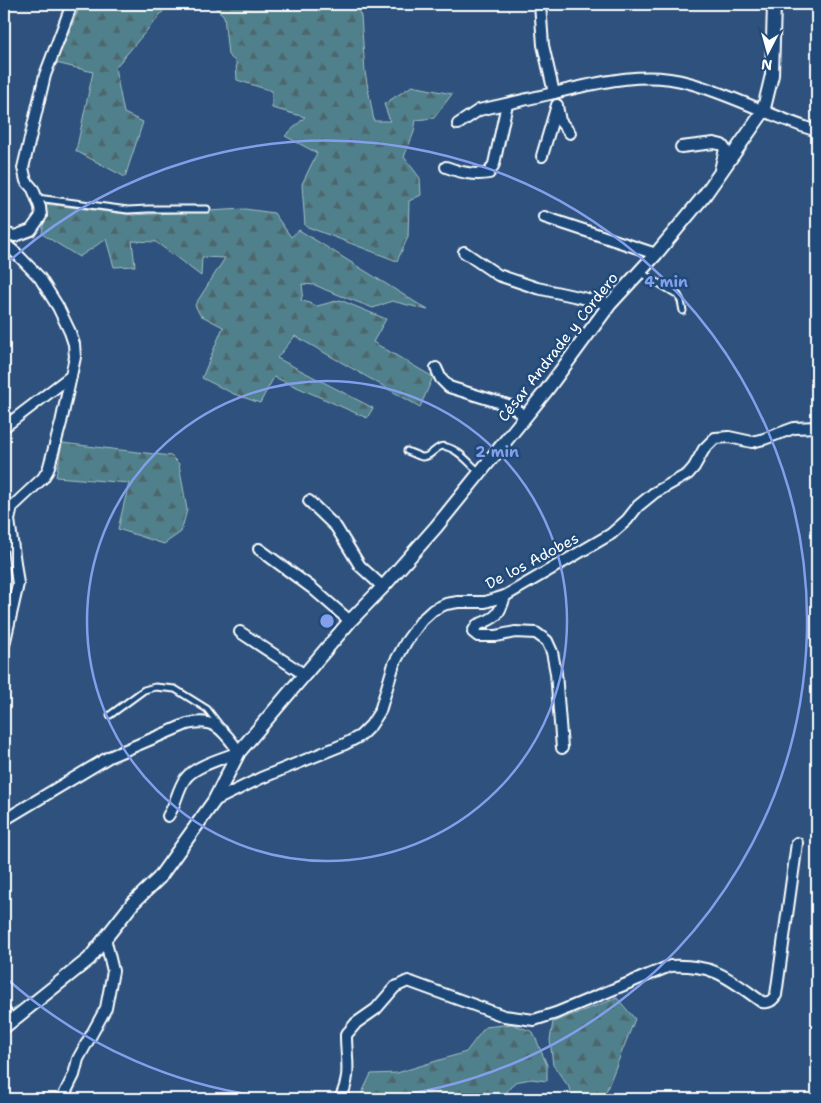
<svg xmlns="http://www.w3.org/2000/svg" width="821" height="1103" font-family="'Shantell Sans',sans-serif">
<defs>
<pattern id="forest-firs" width="22" height="20" patternUnits="userSpaceOnUse" patternTransform="scale(1.25)"><rect width="22" height="20" fill="#4f808b"/><path d="M5 1l3.5 6h-7zM16 11l3.5 6h-7z" fill="#4e666c"/></pattern>
</defs>
<rect width="100%" height="100%" fill="#2e527d"/>
<filter id="ink" filterUnits="userSpaceOnUse"><feTurbulence type="fractalNoise" baseFrequency=".02" numOctaves="2"/><feDisplacementMap in="SourceGraphic" scale="10" xChannelSelector="R" yChannelSelector="G"/><feConvolveMatrix kernelMatrix="1 2 1 2 8 2 1 2 1" color-interpolation-filters="sRGB"/></filter>
<g filter="url(#ink)">
<!-- forest -->
<g fill="url(#forest-firs)" stroke="#a7c0c5">
<path d="M81 4H169L115 68 124 113 143 122 125 177 76 151 93 72 56 63Z"/>
<path d="M212 4H354L361 16 365 72 374 121H390L384 104 412 86 452 94 434 118 416 120 414 132 404 157 420 178 421 195 409 201 408 237 397 261 305 226 302 184 317 153 285 136 305 117 272 108V91L237 80 236 62 228 55 224 16Z"/>
<path d="M46 204 133 215 245 209 274 213 291 237 299 230 428 310 392 301 373 308 326 290 315 285 302 284 303 293 301 300 317 306 340 300 386 319 373 342 433 377 420 407 295 336 277 358 373 408 367 418 274 377 260 403 234 394 202 378 223 327 200 315 195 305 225 258 202 257 201 276 156 242 132 241 135 266 114 267 106 239 79 257 42 234Z"/>
<path d="M62 443 171 456 179 464 187 510 181 532 164 544 118 529 129 483 56 477Z"/>
<path d="M617 998 635 1019 603 1099H567L571 1090 553 1065 550 1040 553 1022Z"/>
<path d="M512 1024 533 1032 547 1065V1081L531 1079 515 1082 501 1099H489L473 1095 439 1094 454 1099H359L371 1074 397 1073 466 1052 485 1027Z"/>
</g>
<g fill="none" stroke-linecap="round" stroke-linejoin="round">
<!-- service casing -->
<g stroke="#fff" stroke-width="9">
<g id="service">
<path d="M37 198 128 210 148 209H207"/>
<path d="M640 272 678 295 681 301 683 311"/>
<path d="M407 451C412 453 418 456 422 457 432 458 436 443 447 447 459 450 470 464 479 472"/>
<path d="M110 715 144 690 155 687 175 689 207 709 220 726"/>
</g>
</g>
<!-- minor casing -->
<g stroke="#fff" stroke-width="14">
<g id="minor">
<path d="M540 4 543 45 554 93C597 83 645 70 689 83 733 95 774 118 817 131"/>
<path d="M557 106 560 121 570 133"/>
<path d="M458 124 479 110 554 93"/>
<path d="M681 147 714 143 722 145 725 149 720 170"/>
<path d="M542 156 557 105"/>
<path d="M446 167C460 172 474 176 489 173L494 164 507 104"/>
<path d="M544 217 656 254"/>
<path d="M4 233 15 236 31 230 41 216 40 207 33 189 26 181 23 168 45 75 72 4"/>
<path d="M4 243 16 253 40 278 58 307 70 332 74 344 75 357 61 423 48 470 43 478 12 507 9 520 18 584 4 645"/>
<path d="M464 252 498 275 537 288 610 304"/>
<path d="M436 368 441 379 449 387 511 406 525 416"/>
<path d="M4 427 71 376"/>
<path d="M309 501 336 527 360 566 383 587"/>
<path d="M259 549 312 588 350 621"/>
<path d="M505 596C499 616 496 618 477 625L473 632 478 636H496L515 632 536 633 547 641 552 652 556 673 562 748"/>
<path d="M240 632 305 675"/>
<path d="M214 801 261 778 345 744 360 736 371 725 380 711 394 664 406 642 422 620 433 610 446 604 458 602H485L505 596 611 534 627 520 638 506 654 493 688 474 694 467 704 449 715 438 729 437 752 442 764 439 794 428 817 427"/>
<path d="M4 820 109 757 187 724C215 717 224 731 239 752 224 758 194 766 185 779 177 790 176 805 168 816"/>
<path d="M4 1011 12 1020"/>
<path d="M62 1099 74 1075 78 1059 106 1008 113 971 105 938"/>
<path d="M340 1099C352 1075 346 1060 346 1035L356 1023 376 1009 395 987 408 981 504 1016 534 1020 556 1013 670 966C715 964 728 978 762 1002 769 1003 772 1001 776 995L797 843"/>
</g>
</g>
<!-- tertiary casing -->
<g stroke="#fff" stroke-width="16">
<path id="tertiary" d="M4 1027 89 959 133 903 159 878 214 801 239 752 350 621 383 587 436 527 546 391 610 304 656 254 704 196 763 112 772 75 774 4"/>
</g>
<!-- service -->
<use href="#service" stroke="#1f4a7a" stroke-width="5"/>
<!-- minor -->
<use href="#minor" stroke="#1f4a7a" stroke-width="10"/>
<!-- tertiary -->
<use href="#tertiary" stroke="#1f4a7a" stroke-width="12"/>
</g>
</g>
<!-- distance rings -->
<g fill="none" stroke="#839eea" stroke-width="2.5">
<circle cx="327" cy="621" r="240"/>
<path d="M285 1099A480 480 0 0 1 6 978M6 264A480 480 0 1 1 369 1099"/>
</g>
<g text-anchor="middle" stroke-width="5" stroke-linejoin="round" paint-order="stroke">
<!-- street labels -->
<g font-size="15" fill="#fff" stroke="#1f4a7a">
<text transform="translate(558 347) rotate(-52)" y="5">César Andrade y Cordero</text>
<text transform="translate(532 561) rotate(-28)" y="5">De los Adobes</text>
</g>
</g>
<circle cx="327" cy="621" r="8" fill="#839eea" stroke="#1f4a7a" stroke-width="2.5"/>
<g font-size="15" text-anchor="middle" font-weight="bold" fill="#839eea" stroke="#1f4a7a" stroke-width="5" stroke-linejoin="round" paint-order="stroke">
<text x="666" y="287">4 min</text>
<text x="497" y="457">2 min</text>
</g>
<!-- margin -->
<rect width="821" height="1103" fill="none" stroke="#1f4a7a" stroke-width="20"/>
<rect x="10" y="10" width="801" height="1083" fill="none" stroke="#fff" stroke-width="2" filter="url(#ink)"/>
<!-- north arrow -->
<g transform="translate(768 52) rotate(186)" stroke="#1f4a7a" stroke-width="4" paint-order="stroke">
<path d="M0-4L9 19L0 12L-9 19Z" fill="#ffffff"/>
<text y="-8" font-size="14" font-weight="bold" text-anchor="middle" fill="#ffffff">N</text>
</g>
</svg>
